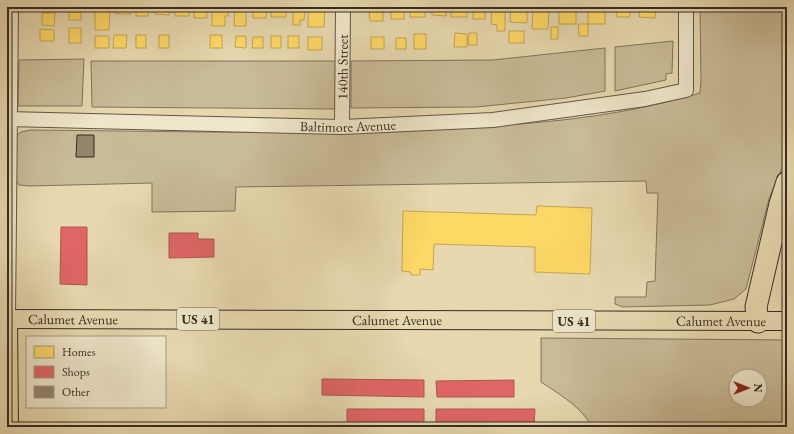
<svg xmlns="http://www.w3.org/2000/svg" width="794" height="434" font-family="'EB Garamond',serif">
<rect width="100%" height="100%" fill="#e7d8af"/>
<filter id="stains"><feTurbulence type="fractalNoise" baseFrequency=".005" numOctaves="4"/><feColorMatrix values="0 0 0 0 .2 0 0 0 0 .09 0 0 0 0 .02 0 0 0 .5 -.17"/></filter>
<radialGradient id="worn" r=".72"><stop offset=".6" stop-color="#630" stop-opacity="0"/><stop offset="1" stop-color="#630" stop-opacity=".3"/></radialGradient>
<!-- green -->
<g fill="#c9bb97" stroke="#80745d" fill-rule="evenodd">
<path d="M700 7H787V156L769 199 746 289 734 299 710 305 623 307 615 304V297H646L647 282 655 281 658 193H647L646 181 236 187 235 211 152 212V183L30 186 19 185 16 180V136L21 132 30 130C161 131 292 135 422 129 515 126 610 120 700 93L701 80Z"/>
<path d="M673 41 672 73 666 74V80L615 91V47Z"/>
<path d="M605 48V91L566 98 476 107 351 108V61L493 60Z"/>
<path d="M84 59 82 106H18L19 60Z"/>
<path d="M91 61H339L338 109 92 107Z"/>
<path d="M541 338 787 340V427H591C585 409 556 392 541 382ZM736 376H760V400H736Z"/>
</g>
<!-- homes -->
<g fill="#ffd966" stroke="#c3a552">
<path d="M43 7H55V10L43 9Z"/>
<path d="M59 7H82V11L59 10Z"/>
<path d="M95 7H110L109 30H95Z"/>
<rect x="116" y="7" width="15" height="7"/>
<rect x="136" y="7" width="12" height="9"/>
<path d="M155 7H170L169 15 155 14Z"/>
<rect x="175" y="7" width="14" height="9"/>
<rect x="194" y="7" width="13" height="11"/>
<path d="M212 7H228V16H225V26H212Z"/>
<path d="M235 7H246V26H234Z"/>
<path d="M253 7H267L266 18H253Z"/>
<rect x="271" y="7" width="15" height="10"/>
<path d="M293 7H305L304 20H300V25H293Z"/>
<path d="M308 7H325L324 27H308Z"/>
<path d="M369 7H383V21H370Z"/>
<rect x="391" y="7" width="13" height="12"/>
<rect x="410" y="7" width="15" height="10"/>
<path d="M432 7H447L446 16 432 15Z"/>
<rect x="451" y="7" width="16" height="10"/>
<rect x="473" y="7" width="12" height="12"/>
<path d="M492 7H505V31H497V25L491 24Z"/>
<path d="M511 7H527V23L510 22Z"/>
<path d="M533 7H549L548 29H532Z"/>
<rect x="559" y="7" width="17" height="17"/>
<rect x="588" y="7" width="17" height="17"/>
<path d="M616 7H630V17H617Z"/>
<path d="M640 7H656L655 18 639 17Z"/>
<rect x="69" y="12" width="12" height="8"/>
<path d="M42 13H55L54 26 42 25Z"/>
<path d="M578 24H588V36H579Z"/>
<rect x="551" y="27" width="7" height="12"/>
<rect x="69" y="28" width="12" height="15"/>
<path d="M40 29 54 30V41H40Z"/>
<rect x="509" y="31" width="15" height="12"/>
<path d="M455 33 467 34V47H454Z"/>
<path d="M469 33H477V45H468Z"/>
<rect x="414" y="34" width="12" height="15"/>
<path d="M114 35H127L126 48H113Z"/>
<rect x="136" y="35" width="10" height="13"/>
<rect x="159" y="35" width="10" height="13"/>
<rect x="210" y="35" width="12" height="13"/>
<rect x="95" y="36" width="14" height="12"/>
<path d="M236 36H246V48L235 47Z"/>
<rect x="271" y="36" width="10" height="12"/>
<rect x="288" y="36" width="11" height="12"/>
<path d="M253 37H263V48H252Z"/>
<rect x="308" y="37" width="14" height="13"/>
<rect x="371" y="37" width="13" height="12"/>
<rect x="396" y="38" width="10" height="11"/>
<path d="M537 206 592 208 590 274 535 272V247L434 244 433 270 420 269V275H411V272L402 271 403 211 536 215Z"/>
</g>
<!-- shops -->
<g fill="#e06666" stroke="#ad5552">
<path d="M61 227H87V285L60 284Z"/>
<path d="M169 233H198V239H214V257L169 258Z"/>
<path d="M322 379 424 380V397L322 395Z"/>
<path d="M514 380V397H437L436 381Z"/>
<path d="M347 409H424V426L347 425Z"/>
<path d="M436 409H535L534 426H436Z"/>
</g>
<!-- building -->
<path fill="#92856c" stroke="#362c23" d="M77 135H94V157H76Z"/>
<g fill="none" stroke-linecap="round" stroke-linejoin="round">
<!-- minor casing -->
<g stroke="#625746" stroke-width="16">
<g id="minor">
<path id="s1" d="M7 119 342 127 493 120 645 99 686 90V7"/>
<path id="s2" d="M342 127 343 7"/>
<path d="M8 319 11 7"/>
</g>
</g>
<!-- major casing -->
<g stroke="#362c23" stroke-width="20">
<g id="major">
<path id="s3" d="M7 319 787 321"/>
<path d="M8 319 9 427"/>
</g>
</g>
<!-- highway casing -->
<g stroke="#362c23" stroke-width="23">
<path id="highway" d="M758 322 756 307 780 204 787 182"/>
</g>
<!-- minor -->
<use href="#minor" stroke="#efe6cb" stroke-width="14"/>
<!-- major -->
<use href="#major" stroke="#e7d8af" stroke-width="18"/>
<!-- highway -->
<use href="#highway" stroke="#e7d8af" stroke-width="21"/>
</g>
<g text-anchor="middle" stroke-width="4" stroke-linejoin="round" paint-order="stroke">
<!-- shield labels -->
<g fill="#efe6cb" stroke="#6e6455" stroke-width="1">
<rect x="177" y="308" width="42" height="22" rx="3"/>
<rect x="553" y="310" width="42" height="22" rx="3"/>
</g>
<g font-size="13" font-weight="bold" fill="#362c23">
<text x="198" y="324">US 41</text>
<text x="574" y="326">US 41</text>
</g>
<!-- street labels -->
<g font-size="14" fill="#362c23" stroke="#efe6cb">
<text dy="5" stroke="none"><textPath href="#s2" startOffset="60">140th Street</textPath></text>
<text dy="5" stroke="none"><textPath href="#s1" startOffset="341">Baltimore Avenue</textPath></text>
<text dy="5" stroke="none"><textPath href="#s3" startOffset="66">Calumet Avenue</textPath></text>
<text dy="5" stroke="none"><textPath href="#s3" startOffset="390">Calumet Avenue</textPath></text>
<text dy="5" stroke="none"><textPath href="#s3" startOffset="714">Calumet Avenue</textPath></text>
</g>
</g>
<!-- margin -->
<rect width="794" height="434" fill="none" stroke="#e7d8af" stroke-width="24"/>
<rect x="8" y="8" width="778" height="418" fill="none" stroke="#362c23" stroke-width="2"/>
<rect x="12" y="12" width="770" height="410" fill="none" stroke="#362c23"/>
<!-- legend -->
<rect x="26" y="336" width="140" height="72" fill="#efe6cb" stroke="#a59c88"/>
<rect x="34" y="346" width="20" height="12" fill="#ffd966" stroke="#a59c88"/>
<text x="62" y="356" font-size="12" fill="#362c23">Homes</text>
<rect x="34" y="366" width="20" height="12" fill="#e06666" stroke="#a59c88"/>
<text x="62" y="376" font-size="12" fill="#362c23">Shops</text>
<rect x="34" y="386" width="20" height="12" fill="#92856c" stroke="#a59c88"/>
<text x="62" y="396" font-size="12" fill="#362c23">Other</text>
<!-- north arrow -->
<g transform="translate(748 388) rotate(90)"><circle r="19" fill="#efe6cb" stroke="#a59c88"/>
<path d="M0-3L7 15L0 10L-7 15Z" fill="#8f2418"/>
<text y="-6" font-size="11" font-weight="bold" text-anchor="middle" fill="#362c23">N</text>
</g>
<rect width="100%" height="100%" filter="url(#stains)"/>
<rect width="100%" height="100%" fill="url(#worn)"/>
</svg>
